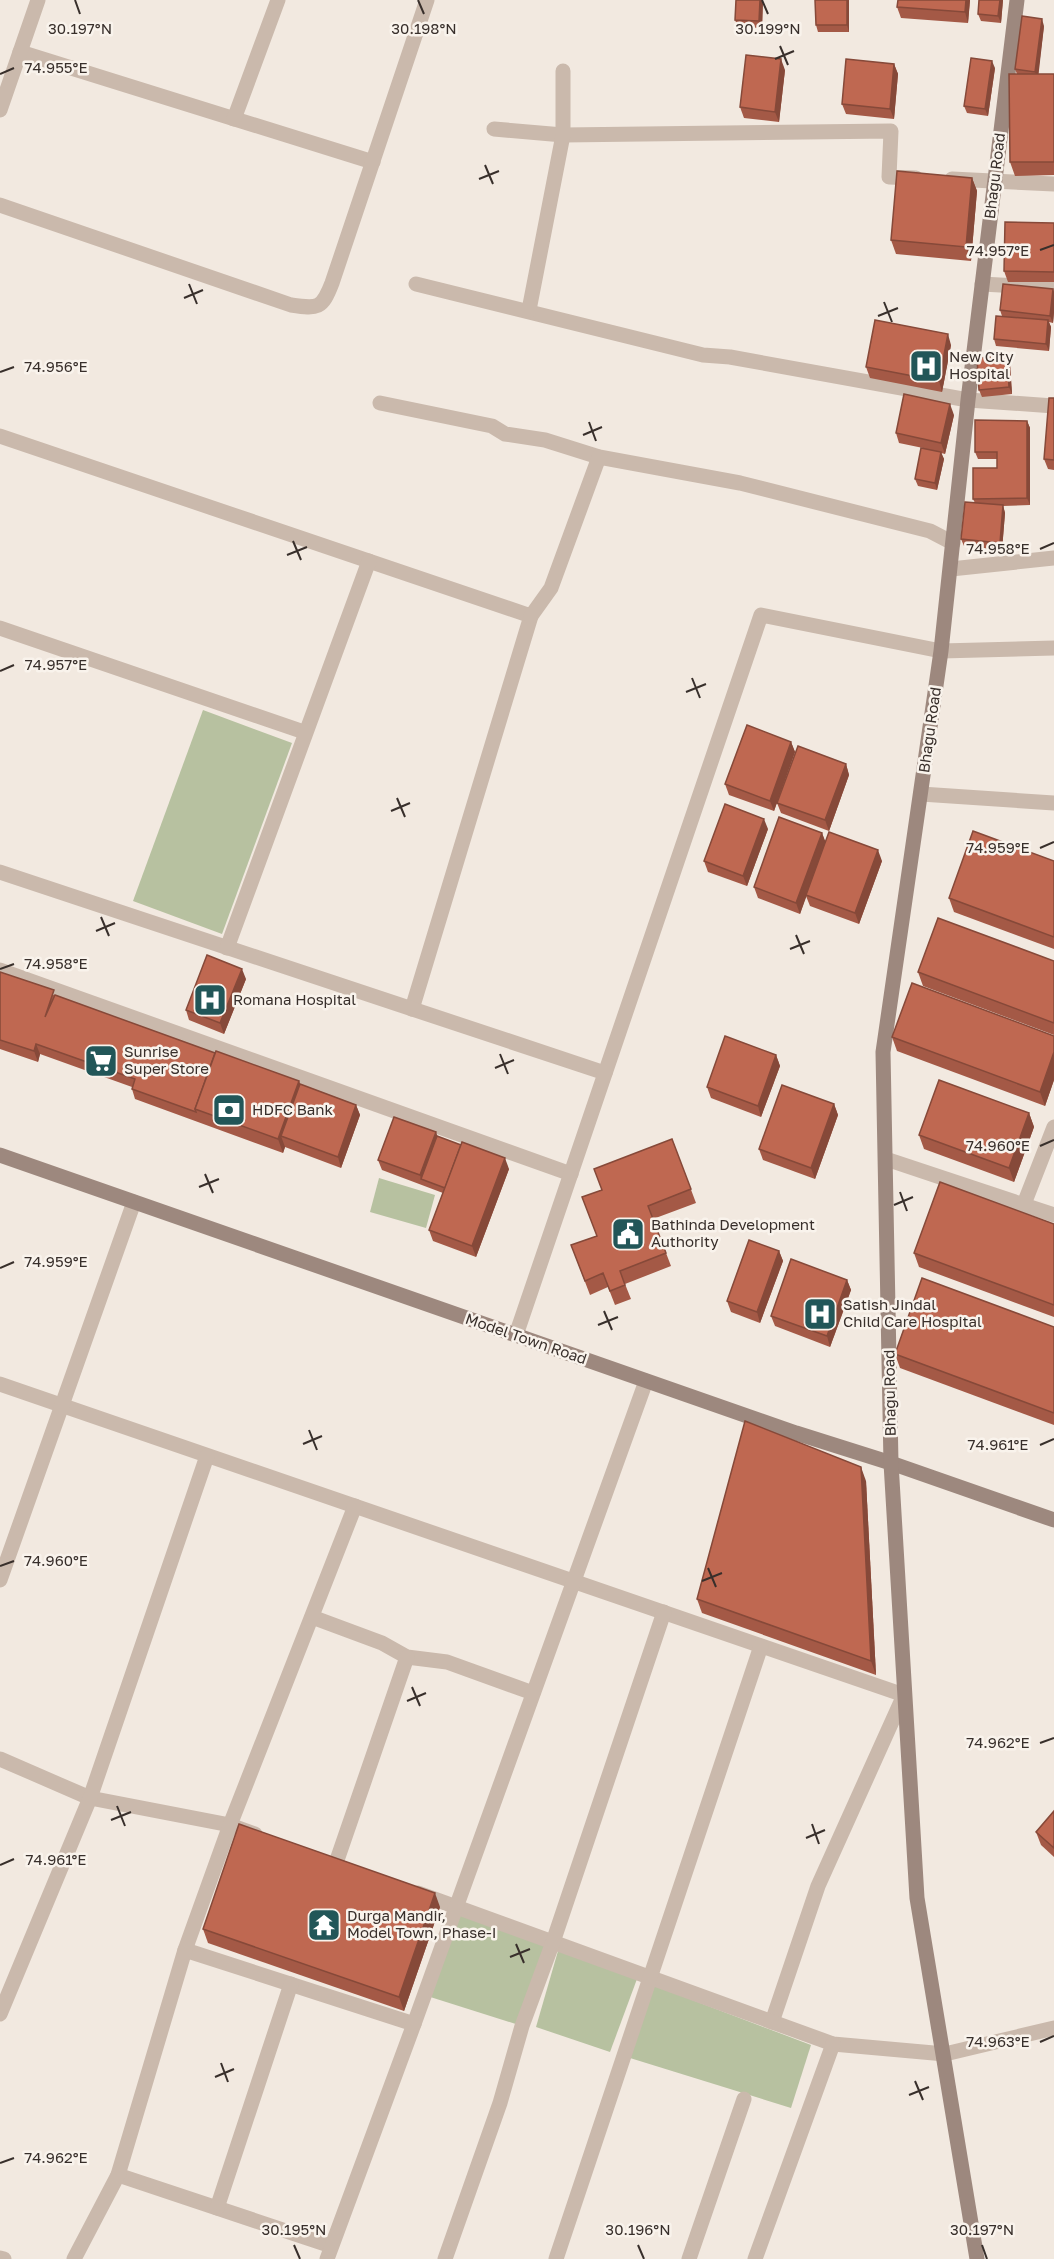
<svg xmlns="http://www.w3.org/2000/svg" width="1054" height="2259" font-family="'Golos Text',sans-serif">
<rect width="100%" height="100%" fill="#f2e9e0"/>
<!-- green -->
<g fill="#b7c1a0">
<path d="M203 710 292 743 222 934 133 901Z"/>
<path d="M379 1178 435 1195 426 1228 370 1212Z"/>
<path d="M452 1905 553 1942 522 2026 424 1995Z"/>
<path d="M558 1951 637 1979 610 2052 536 2027Z"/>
<path d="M653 1985 811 2045 791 2108 630 2058Z"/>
</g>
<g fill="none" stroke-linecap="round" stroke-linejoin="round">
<!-- street -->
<g stroke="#cab9ac" stroke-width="15">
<path d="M20 52 373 162"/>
<path d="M0 110 38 0"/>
<path d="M234 119 278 0"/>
<path d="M494 129 563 135 891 131 889 177 916 178"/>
<path d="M952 179 1054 184"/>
<path d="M0 205 291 305C318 309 322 309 332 283L427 0"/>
<path d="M416 284 703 355 730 357 968 400 1054 406"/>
<path d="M982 284 1054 288"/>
<path d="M529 310 563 135V71"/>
<path d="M380 403 492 426 505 434 545 440 599 457 740 483 930 531 953 543"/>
<path d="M0 436 531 616 412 1009"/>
<path d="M951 569 1054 558"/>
<path d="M531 616 551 588 599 457"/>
<path d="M0 628 304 732"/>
<path d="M921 794 1054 803"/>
<path d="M0 872 605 1073"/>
<path d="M227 948 369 561"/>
<path d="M0 970 571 1174"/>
<path d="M886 1159 1054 1215"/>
<path d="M1024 1204 1054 1127"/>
<path d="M516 1335 761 615 941 651 1054 648"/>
<path d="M0 1384 904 1695 818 1886 772 2022"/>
<path d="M0 1580 134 1202"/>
<path d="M312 1617 382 1643 407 1657 447 1662 533 1693"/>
<path d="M0 1759 90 1798 230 1825 255 1834"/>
<path d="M336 1863 407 1657"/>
<path d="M418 1893 833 2044 945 2054 1054 2028"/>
<path d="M185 1950 414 2024"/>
<path d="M0 2014 90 1798 207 1456"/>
<path d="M118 2175 331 2246"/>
<path d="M217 2208 291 1984"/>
<path d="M0 2258 4 2259"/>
<path d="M74 2259 118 2175 185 1950 230 1825 355 1506"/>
<path d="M327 2259 414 2024 646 1381"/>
<path d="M445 2259 500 2103 522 2026 553 1942 664 1612"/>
<path d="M556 2259 761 1646"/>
<path d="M689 2259 744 2099"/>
<path d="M755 2259 833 2044"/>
</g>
<!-- secondary -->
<g stroke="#9d887e" stroke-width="15">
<path d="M0 1155 796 1433 891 1463 1054 1520"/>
<path d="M977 2259 917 1898 891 1463 883 1052 941 651 968 400 1017 0"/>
</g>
</g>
<!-- wall -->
<g fill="#a45946">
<path d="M736 0H763L762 28 738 27 735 20Z"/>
<path d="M849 0V32H818L816 25Z"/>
<path d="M898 0H970L968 23 901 18 897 7Z"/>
<path d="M1003 0 1001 23 981 21 978 14Z"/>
<path d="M1044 26 1038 74H1054V175L1015 176 1010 162 1017 74 1015 69Z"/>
<path d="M894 64 898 74 894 119 846 114 842 104Z"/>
<path d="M995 68 988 116 967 113 964 106Z"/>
<path d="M785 70 779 122 744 118 740 107Z"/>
<path d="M972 178 977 191 971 261 896 254 891 240Z"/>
<path d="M1054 223V282H1008L1004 271Z"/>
<path d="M1053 289 1054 292V312L1053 323 1049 322 1051 327 1049 351 996 346 994 339 1002 316 1000 310Z"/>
<path d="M951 345 942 392 870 378 866 367Z"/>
<path d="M1010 364 1012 394 982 397 979 390Z"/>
<path d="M1054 398V470L1048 469 1044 459Z"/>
<path d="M954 415 945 454 941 453 944 459 937 490 918 486 915 479 923 448 899 443 896 433Z"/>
<path d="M1027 421 1030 428V505L1003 506 1005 513 1002 550 964 546 961 539 975 503 973 499 997 468V459H978L975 452Z"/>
<path d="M791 742 795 752 774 811 729 795 725 784Z"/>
<path d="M846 764 849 775 829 831 781 813 777 803Z"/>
<path d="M768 829 747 886 708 872 704 861Z"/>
<path d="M822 833 825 842 882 861 859 924 810 906 806 896 800 914 758 898 754 887Z"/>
<path d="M1054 861V949L954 912 949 898Z"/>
<path d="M1054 961V1035L923 986 918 972Z"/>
<path d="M0 972 56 996 215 1053 299 1081 300 1084 356 1105 360 1115 341 1168 285 1147 283 1153 135 1099 132 1089V1087L40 1054 38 1062 0 1049Z"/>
<path d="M246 979 224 1034 189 1020 186 1010Z"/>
<path d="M1054 1036V1080L1045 1106 897 1051 892 1037Z"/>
<path d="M776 1055 780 1066 761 1117 711 1098 707 1087Z"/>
<path d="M834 1104 838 1115 815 1179 763 1160 759 1149Z"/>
<path d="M1029 1113 1034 1127 1014 1182 924 1149 919 1135Z"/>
<path d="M437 1136 509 1169 476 1257 433 1241 429 1230 443 1193 382 1170 378 1160Z"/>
<path d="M672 1139 696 1203 653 1219 671 1266 625 1284 631 1299 615 1305 608 1287 590 1295 571 1245 597 1236 602 1190Z"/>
<path d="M1054 1224V1317L919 1267 914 1253Z"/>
<path d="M779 1251 783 1261 760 1323 731 1312 727 1301Z"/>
<path d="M847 1280 851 1290 830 1347 775 1326 771 1316Z"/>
<path d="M1054 1327V1425L900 1368 895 1354Z"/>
<path d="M866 1481 876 1675 702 1613 697 1599Z"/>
<path d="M1054 1811V1857L1041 1845 1036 1832Z"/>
<path d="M440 1907 404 2011 208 1943 203 1929Z"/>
</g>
<!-- shaded-wall -->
<g fill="#864939">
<path d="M760 0H763L762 28 759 21Z"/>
<path d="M847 0H849V32L847 25Z"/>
<path d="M966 0H970L968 23 965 12Z"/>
<path d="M1000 0H1003L1001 23 998 16Z"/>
<path d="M1042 19 1044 26 1038 79 1035 72Z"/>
<path d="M781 59 785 70 779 122 775 112Z"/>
<path d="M992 61 995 68 988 116 985 109Z"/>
<path d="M894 64 898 74 894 119 890 109Z"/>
<path d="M972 178 977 191 971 261 966 247Z"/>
<path d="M1053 289 1054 292V312L1053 323 1050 316Z"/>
<path d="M1048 320 1051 327 1049 351 1046 344Z"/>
<path d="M948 334 951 345 942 392 939 381Z"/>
<path d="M1007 356 1010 364 1012 394 1009 387Z"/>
<path d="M950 404 954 415 945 454 941 443Z"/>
<path d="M1027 421 1030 428V505L1027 498Z"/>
<path d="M941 452 944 459 937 490 935 483Z"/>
<path d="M1003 505 1005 513 1002 550 1000 543Z"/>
<path d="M791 742 795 752 774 811 770 801Z"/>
<path d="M846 764 849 775 829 831 825 820Z"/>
<path d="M764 819 768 829 747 886 743 876Z"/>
<path d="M822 833 826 843 800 914 796 903Z"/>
<path d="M878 850 882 861 859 924 855 913Z"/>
<path d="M242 969 246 979 224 1034 220 1023Z"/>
<path d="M36 1044 40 1054 38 1062 34 1051Z"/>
<path d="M1054 1052V1080L1045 1106 1040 1092Z"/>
<path d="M776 1055 780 1066 761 1117 758 1106Z"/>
<path d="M299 1081 304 1095 281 1136 285 1147 283 1153 278 1139Z"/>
<path d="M834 1104 838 1115 815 1179 811 1168Z"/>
<path d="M356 1105 360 1115 341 1168 338 1157Z"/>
<path d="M1029 1113 1034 1127 1014 1182 1009 1168Z"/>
<path d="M436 1132 440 1143 421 1179 420 1175Z"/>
<path d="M505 1158 509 1169 476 1257 472 1246Z"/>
<path d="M779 1251 783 1261 760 1323 757 1312Z"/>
<path d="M847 1280 851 1290 830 1347 827 1336Z"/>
<path d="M861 1467 866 1481 876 1675 871 1661Z"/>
<path d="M435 1893 440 1907 404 2011 399 1997Z"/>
</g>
<!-- building -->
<g fill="#bf6851" stroke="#864939" stroke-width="1.5">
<path d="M736 0H760L759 21 735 20Z"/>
<path d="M815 0H847V25H816Z"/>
<path d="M898 0H966L965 12 897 7Z"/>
<path d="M979 0H1000L998 16 978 14Z"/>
<path d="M1022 16 1042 19 1035 72 1015 69Z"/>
<path d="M746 55 781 59 775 112 740 107Z"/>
<path d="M971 58 992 61 985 109 964 106Z"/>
<path d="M846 59 894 64 890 109 842 104Z"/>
<path d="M1009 74H1054V162H1010Z"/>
<path d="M897 171 972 178 966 247 891 240Z"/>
<path d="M1005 222 1054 223V272L1004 271Z"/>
<path d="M1003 284 1053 289 1050 316 1000 310Z"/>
<path d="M996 316 1048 320 1046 344 994 339Z"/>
<path d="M875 320 948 334 939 381 866 367Z"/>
<path d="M1007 356 1009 387 979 390 977 358Z"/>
<path d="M904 394 950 404 941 443 896 433Z"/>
<path d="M1049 398H1054V460L1044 459Z"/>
<path d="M975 420 1027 421V498L973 499V468H997V452H975Z"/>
<path d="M921 448 941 452 935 483 915 479Z"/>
<path d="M965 502 1003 505 1000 543 961 539Z"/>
<path d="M747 725 791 742 770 801 725 784Z"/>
<path d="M798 746 846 764 825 820 777 803Z"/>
<path d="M725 804 764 819 743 876 704 861Z"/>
<path d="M779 817 822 833 796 903 754 887Z"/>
<path d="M973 831 1054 861V937L949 898Z"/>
<path d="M829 832 878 850 855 913 806 895Z"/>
<path d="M938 918 1054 961V1023L918 972Z"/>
<path d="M207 955 242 969 220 1023 186 1010Z"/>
<path d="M0 972 54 990 45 1017 55 995 215 1053 195 1109 196 1112 132 1089 135 1079 36 1044 34 1051 0 1040Z"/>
<path d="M912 983 1054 1036V1052L1040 1092 892 1037Z"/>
<path d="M725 1036 776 1055 758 1106 707 1087Z"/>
<path d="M216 1051 299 1081 278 1139 195 1109Z"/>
<path d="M939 1080 1029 1113 1009 1168 919 1135Z"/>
<path d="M300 1084 356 1105 338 1157 281 1136Z"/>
<path d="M782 1085 834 1104 811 1168 759 1149Z"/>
<path d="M394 1117 436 1132 420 1175 378 1160Z"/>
<path d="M437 1136 461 1145 445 1188 421 1179Z"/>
<path d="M672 1139 691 1189 648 1206 666 1253 620 1271 625 1285 610 1291 603 1273 585 1281 571 1245 597 1236 582 1197 602 1190 594 1169Z"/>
<path d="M462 1142 505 1158 472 1246 429 1230Z"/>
<path d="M940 1182 1054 1224V1305L914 1253Z"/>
<path d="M749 1240 779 1251 757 1312 727 1301Z"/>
<path d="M791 1259 847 1280 827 1336 771 1316Z"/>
<path d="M922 1278 1054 1327V1413L895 1354Z"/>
<path d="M745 1421 861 1467 871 1661 697 1599Z"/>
<path d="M1054 1811V1848L1036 1832Z"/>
<path d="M239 1824 435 1893 399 1997 203 1929Z"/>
</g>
<!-- ticks -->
<path fill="none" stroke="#382f2b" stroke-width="2" d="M75 0 80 14M418 0 424 14M762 0 768 14M780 46 788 65M775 59 794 51M0 74 14 68M485 165 493 184M479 179 499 171M1040 250 1054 245M189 284 197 304M184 298 203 290M884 302 892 322M878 316 898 308M0 372 14 367M589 422 596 441M583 435 602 427M293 541 301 560M1040 549 1054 543M287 555 307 547M0 671 14 665M692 678 700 698M686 692 706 684M397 798 405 817M391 811 410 803M1040 848 1054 842M101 917 109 936M96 931 115 923M796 935 804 954M790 949 810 941M0 969 14 964M500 1054 508 1074M495 1068 514 1060M1040 1146 1054 1140M205 1174 213 1193M199 1187 219 1179M900 1192 907 1211M894 1205 913 1197M0 1268 14 1262M604 1311 612 1330M598 1325 618 1317M309 1430 317 1450M303 1444 322 1436M1040 1445 1054 1439M0 1566 14 1561M708 1568 716 1587M702 1581 722 1573M412 1687 420 1706M407 1701 426 1693M1040 1743 1054 1738M117 1806 125 1826M111 1820 131 1812M812 1824 819 1844M806 1838 825 1830M0 1865 14 1859M516 1944 524 1963M510 1957 530 1949M1040 2042 1054 2036M221 2063 228 2082M215 2077 234 2069M915 2081 923 2100M909 2095 929 2087M0 2163 14 2158M294 2245 300 2259M638 2245 644 2259M982 2245 987 2259"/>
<!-- icons -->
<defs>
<g id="hospital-square" transform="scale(1.725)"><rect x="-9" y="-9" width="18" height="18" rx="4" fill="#225658" stroke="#f9f3ec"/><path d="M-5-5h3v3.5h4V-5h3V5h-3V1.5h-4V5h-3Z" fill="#fff"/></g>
<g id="supermarket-square" transform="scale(1.725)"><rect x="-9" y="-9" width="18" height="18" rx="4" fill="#225658" stroke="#f9f3ec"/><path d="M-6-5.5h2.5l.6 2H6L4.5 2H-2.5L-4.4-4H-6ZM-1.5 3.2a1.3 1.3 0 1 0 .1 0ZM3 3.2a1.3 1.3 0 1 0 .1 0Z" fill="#fff"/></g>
<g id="bank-square" transform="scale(1.725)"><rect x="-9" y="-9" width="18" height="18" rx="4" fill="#225658" stroke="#f9f3ec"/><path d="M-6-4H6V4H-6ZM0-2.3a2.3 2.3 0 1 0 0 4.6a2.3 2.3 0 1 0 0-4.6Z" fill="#fff"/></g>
<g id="civic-square" transform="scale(1.725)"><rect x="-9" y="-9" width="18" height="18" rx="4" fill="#225658" stroke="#f9f3ec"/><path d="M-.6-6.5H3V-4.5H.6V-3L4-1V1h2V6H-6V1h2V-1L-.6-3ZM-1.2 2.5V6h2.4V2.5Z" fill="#fff"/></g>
<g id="temple-square" transform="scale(1.725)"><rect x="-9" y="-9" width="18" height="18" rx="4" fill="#225658" stroke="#f9f3ec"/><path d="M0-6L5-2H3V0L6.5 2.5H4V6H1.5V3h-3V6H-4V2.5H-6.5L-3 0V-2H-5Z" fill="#fff"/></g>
</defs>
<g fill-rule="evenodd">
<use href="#hospital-square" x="926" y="366"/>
<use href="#hospital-square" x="210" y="1000"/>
<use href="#supermarket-square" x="101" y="1061"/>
<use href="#bank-square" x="229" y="1110"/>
<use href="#civic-square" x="628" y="1234"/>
<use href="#hospital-square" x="820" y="1314"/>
<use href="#temple-square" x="324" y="1925"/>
</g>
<g text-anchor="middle" stroke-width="5" stroke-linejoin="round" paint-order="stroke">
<!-- street labels -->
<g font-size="15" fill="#382f2b" stroke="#f9f3ec">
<text transform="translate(995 176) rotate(-83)" y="5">Bhagu Road</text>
<text transform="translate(930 730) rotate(-82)" y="5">Bhagu Road</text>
<text transform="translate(526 1339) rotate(19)" y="5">Model Town Road</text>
<text transform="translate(890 1393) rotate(-91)" y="5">Bhagu Road</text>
</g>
<!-- poi labels -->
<g font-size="15" fill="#382f2b" stroke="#f9f3ec" text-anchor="start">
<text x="949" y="362">New City<tspan x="949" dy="17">Hospital</tspan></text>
<text x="233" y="1005">Romana Hospital</text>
<text x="124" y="1057">Sunrise<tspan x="124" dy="17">Super Store</tspan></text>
<text x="252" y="1115">HDFC Bank</text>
<text x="651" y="1230">Bathinda Development<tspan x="651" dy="17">Authority</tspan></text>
<text x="843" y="1310">Satish Jindal<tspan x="843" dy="17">Child Care Hospital</tspan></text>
<text x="347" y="1921">Durga Mandir,<tspan x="347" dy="17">Model Town, Phase-I</tspan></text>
</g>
</g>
<g font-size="15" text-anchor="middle" fill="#382f2b" stroke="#f9f3ec" stroke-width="5" stroke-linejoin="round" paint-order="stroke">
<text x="80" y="34">30.197°N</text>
<text x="424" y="34">30.198°N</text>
<text x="768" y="34">30.199°N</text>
<text x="56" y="73">74.955°E</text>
<text x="998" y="256">74.957°E</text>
<text x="56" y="372">74.956°E</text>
<text x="998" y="554">74.958°E</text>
<text x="56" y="670">74.957°E</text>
<text x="998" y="853">74.959°E</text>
<text x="56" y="969">74.958°E</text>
<text x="998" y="1151">74.960°E</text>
<text x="56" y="1267">74.959°E</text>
<text x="998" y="1450">74.961°E</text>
<text x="56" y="1566">74.960°E</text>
<text x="998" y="1748">74.962°E</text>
<text x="56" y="1865">74.961°E</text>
<text x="998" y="2047">74.963°E</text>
<text x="56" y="2163">74.962°E</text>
<text x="294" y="2235">30.195°N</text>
<text x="638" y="2235">30.196°N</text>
<text x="982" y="2235">30.197°N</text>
</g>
</svg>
